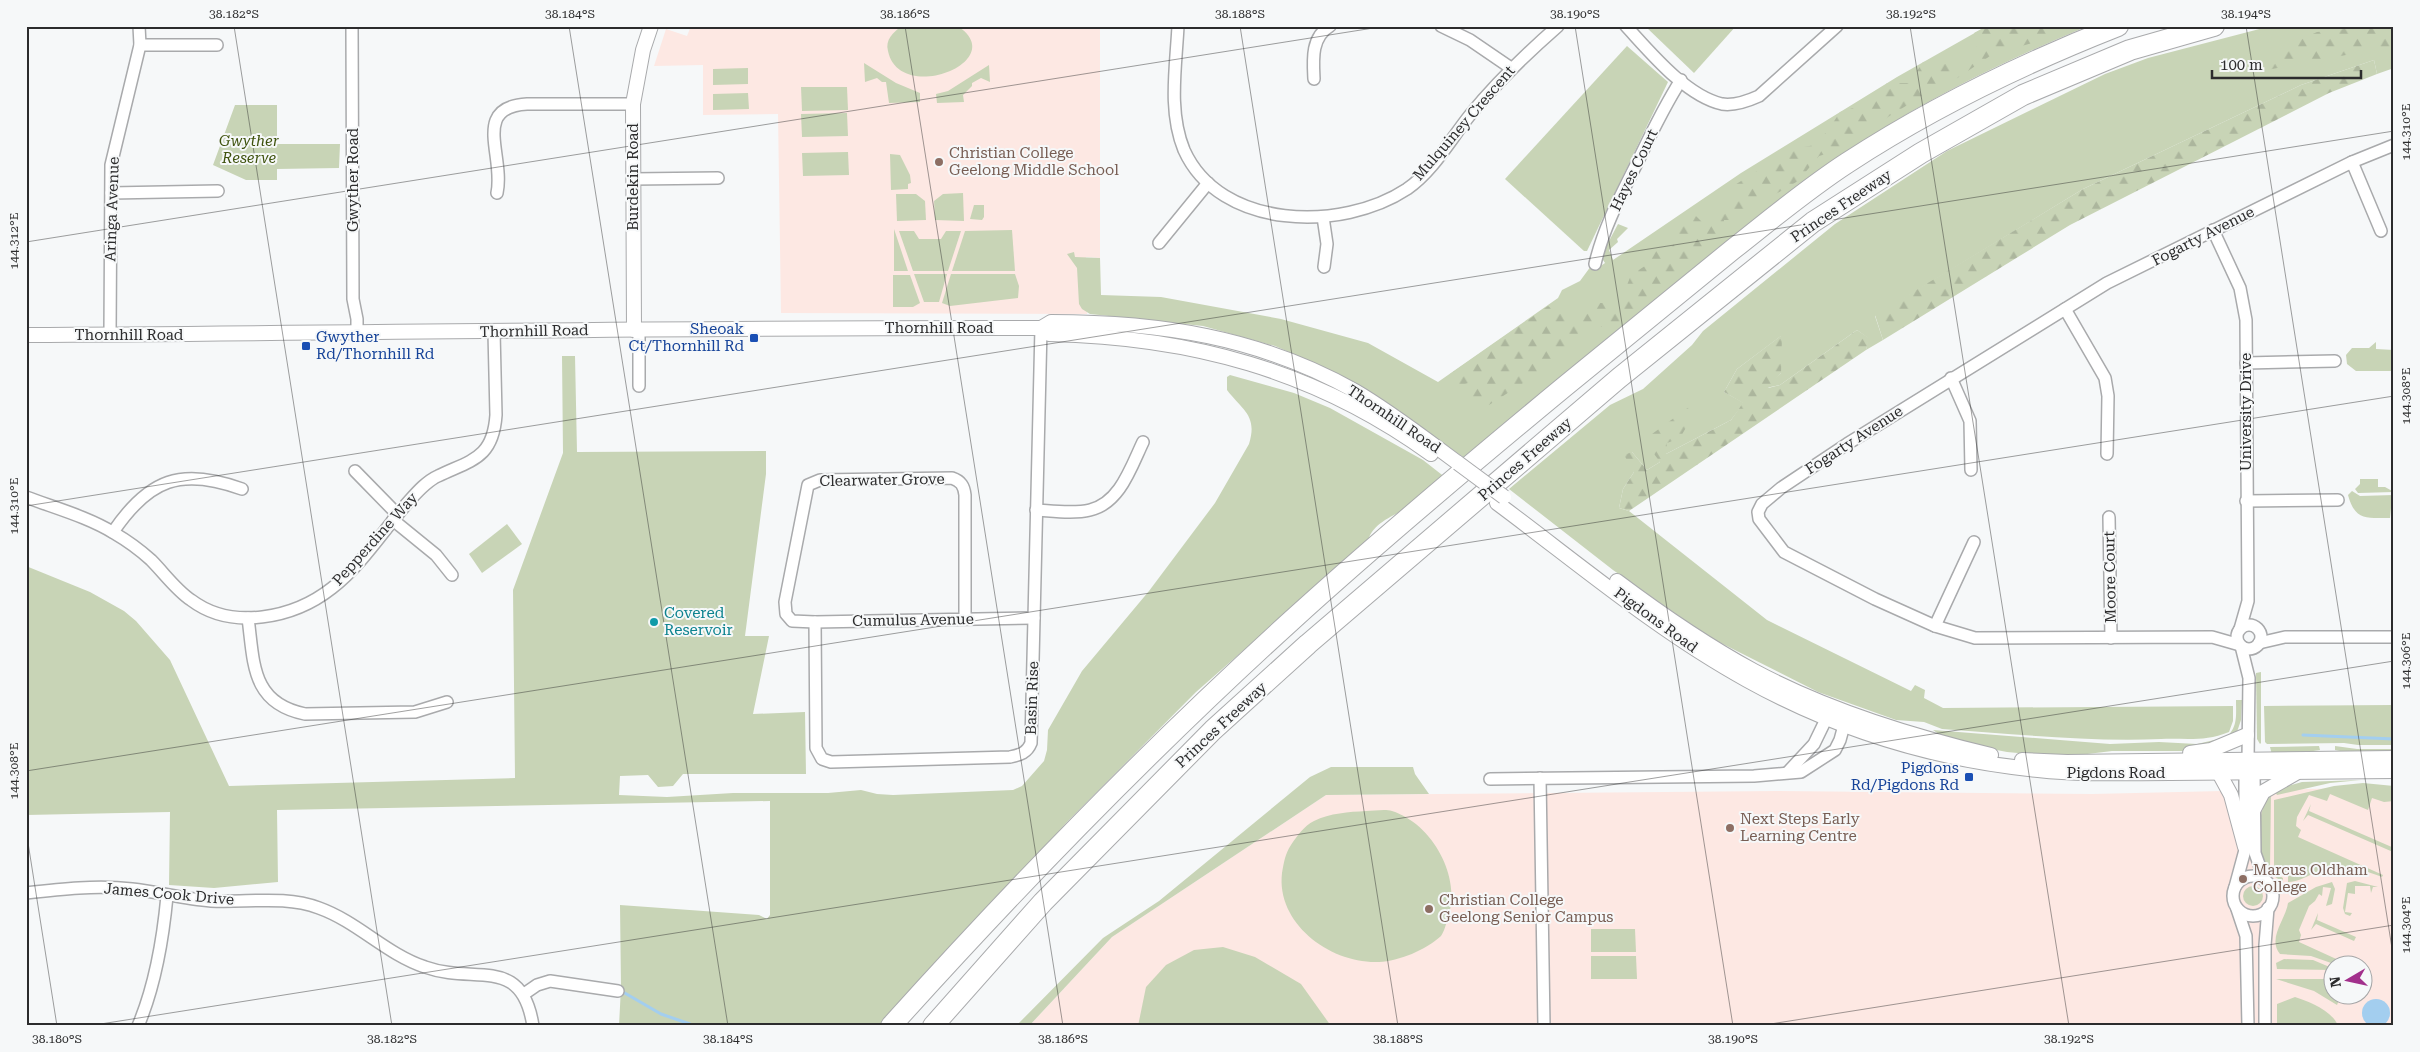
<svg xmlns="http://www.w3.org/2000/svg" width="2420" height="1052" font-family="'Roboto Serif',serif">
<defs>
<pattern id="forest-firs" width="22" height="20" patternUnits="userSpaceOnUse" patternTransform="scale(1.25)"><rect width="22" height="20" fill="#c8d4b6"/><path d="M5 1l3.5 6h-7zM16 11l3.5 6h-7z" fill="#acb69d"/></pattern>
</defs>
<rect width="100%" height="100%" fill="#f6f8f9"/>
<!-- education -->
<g fill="#fde8e3" fill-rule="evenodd">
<path d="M691 26H1100V258L1086 257 1087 314 781 313 778 114 703 115V65L654 66 666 29 687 36Z"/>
<path d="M2394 787V1026H1029L1112 937 1326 795 1778 791 2092 794ZM2332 964H2362V994H2332Z"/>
</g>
<!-- green -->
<g fill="#c8d4b6">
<path d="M902 26 959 27C1010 62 899 105 888 51 885 40 893 32 902 26Z"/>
<path d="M1645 26H1736L1694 73Z"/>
<path d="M1987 26H2088C2013 57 1942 91 1873 135 1798 182 1729 240 1661 297 1596 351 1532 406 1467 460L1393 407 1368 391 1328 369 1275 346 1203 326 1090 314 1082 309 1079 304 1077 268 1067 254 1074 252 1075 257 1100 258 1101 295 1161 297 1281 319 1368 343 1438 382 1558 298 1562 290 1580 281 1591 266 1599 267 1605 263 1601 257V247L1609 241 1618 224 1628 228 1617 239 1618 242 1609 250 1613 260 1741 173 1897 77Z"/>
<path d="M2271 26H2394V68L2377 74 2374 60 2301 85 2083 189 1875 316 1883 340 1866 350 1868 338 1857 330 1780 385 1766 388 1781 373V336L1737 369 1724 392 1744 403 1731 420 1666 454V443L1652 434 1660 462 1647 470 1632 452 1634 472 1623 489 1619 508 1629 511 1767 620 1911 691 1915 685 1925 690 1924 698 1943 708 2233 706V721L2229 732C2204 742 2187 738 2161 739 2087 742 2016 734 1942 729L1924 722 1896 720 1818 692 1709 637 1613 570 1509 489 1610 405 1643 389 1692 345 1703 331 1835 224 1947 151 2105 74 2148 58Z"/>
<path d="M1627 46 1668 82 1587 251H1584L1505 179Z"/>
<path d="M864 63 896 83 920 93V102L889 103 886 82H882L877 78 865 82Z"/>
<path d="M989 65 990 82 981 78 972 83V86L963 95 964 102 937 103 936 94 948 91Z"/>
<path d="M748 68V84L713 85V69Z"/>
<path d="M801 87H847L848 110 802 111Z"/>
<path d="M748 93 749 109 713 110V94Z"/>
<path d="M235 105H277V144H340L339 168 277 169V180H246L213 165Z"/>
<path d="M847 113 848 136 802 137 801 114Z"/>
<path d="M848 152 849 175 803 176 802 153Z"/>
<path d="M890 154 900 155 910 175 911 183 908 184V189L891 190Z"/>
<path d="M963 193 964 221 935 220 934 201 943 194Z"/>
<path d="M896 194H916L925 201 926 220 897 221Z"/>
<path d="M974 205H984V217L982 220 970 219Z"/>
<path d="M894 229 908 271H894Z"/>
<path d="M1012 230 1015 271H952L965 231Z"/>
<path d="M899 231H914L919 239H941L946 231H961L948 271H913Z"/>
<path d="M914 274H947L939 302H924Z"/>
<path d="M951 274H1015L1019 286 1018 298 950 306 942 303Z"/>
<path d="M893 275H910L920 303 913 307H893Z"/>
<path d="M2376 342V349L2394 350V371H2356L2347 364 2346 355 2352 348H2369Z"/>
<path d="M562 356H575L577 452 766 451V474L745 636H769L753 714 805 712 806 774H683L673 786 658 787 648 775 620 776 619 795 667 797 733 793H828L861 790 877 794 893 795 1013 790 1022 786 1044 761 1047 750 1048 730 1082 671 1149 591 1215 503 1249 444C1258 415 1242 410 1227 390V377L1230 375 1294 393 1330 408 1423 460 1446 478C1432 488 1419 500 1405 509 1391 517 1372 524 1368 541L1196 692 1068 821 899 1003 881 1026H619L621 987 620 905 759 915 767 919 770 915V801L277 810 278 882 214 888 169 885 170 812 26 815V566L90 592 124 611 136 621 170 660 229 786 515 778 513 590 563 453Z"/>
<path d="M2360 479H2378V487H2385L2394 492 2358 493 2355 489 2360 484Z"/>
<path d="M2352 491 2360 496 2394 495V507L2391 508 2390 518C2367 518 2355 521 2348 495Z"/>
<path d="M507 524 522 544 482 573 469 554Z"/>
<path d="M2261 672V743L2260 744 2257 739 2256 673Z"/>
<path d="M2236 700H2242L2241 720 2236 735 2227 737C2238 726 2236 715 2236 700Z"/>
<path d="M2394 705V745H2358L2344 743 2267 744 2265 742 2264 706Z"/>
<path d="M1933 730 2110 744 2159 742 2197 744 2223 738 2189 751H2112L2063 757 2007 752 1966 744 1944 738Z"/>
<path d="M2319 746 2320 750 2286 755H2272L2270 747Z"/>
<path d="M2335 746 2357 749H2394V754H2356L2335 750Z"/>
<path d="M1331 767H1413L1415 774 1429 794 1326 795 1112 937 1029 1026H1016L1103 938 1159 901 1310 777Z"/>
<path d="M2361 780 2330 783 2277 795 2274 790 2302 782Z"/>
<path d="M2363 783 2394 786V801L2384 802 2372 798 2368 810 2330 794 2327 801 2309 795 2297 817 2296 826 2301 830 2298 837 2383 875 2382 877C2360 869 2341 862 2317 872 2307 876 2298 882 2288 882V875L2274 868V800L2334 786Z"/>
<path d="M2271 792 2270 870 2283 878V881C2250 868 2256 821 2268 794Z"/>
<path d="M2311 804 2309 811 2394 848 2393 852 2308 815 2303 821Z"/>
<path d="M1366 811C1374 811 1385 809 1392 811 1433 824 1462 878 1448 918 1446 924 1444 932 1441 936 1426 950 1399 961 1379 962 1331 964 1276 924 1282 873 1284 862 1285 854 1291 845 1297 836 1304 826 1314 821 1330 813 1349 812 1366 811Z"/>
<path d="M2355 881 2378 887H2373L2371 893 2370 886H2355V894L2348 893 2345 912 2352 913 2350 916 2345 914 2343 908 2347 883Z"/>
<path d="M2332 882 2335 889 2332 904 2326 906 2331 888 2323 887 2322 896 2319 894 2315 901 2309 906 2299 930 2301 935 2299 942 2345 963 2344 964H2334L2311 956 2280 954C2267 938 2286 919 2288 903L2316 887Z"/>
<circle cx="2253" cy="896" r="10"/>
<path d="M2318 913 2317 920 2356 937 2354 941 2316 924 2311 930Z"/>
<path d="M1591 929H1635L1636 952H1591Z"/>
<path d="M1223 947 1255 957 1301 984 1331 1026H1138L1146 987 1166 965 1194 950Z"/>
<path d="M1591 956H1636L1637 979H1591Z"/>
<path d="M2284 959 2313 960 2332 968V970L2277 969 2276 963Z"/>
<path d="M2276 979H2332V994L2341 995 2337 1005 2314 991Z"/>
<path d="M2295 997C2308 1001 2333 1011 2338 1026H2277V1004Z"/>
</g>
<!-- forest -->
<g fill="url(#forest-firs)">
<path d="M1987 26H2065L2036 42 1993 54 1956 79 1942 84 1891 115 1865 134 1836 151 1819 156 1798 181 1769 198 1743 220H1724L1723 235 1619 326 1599 327 1583 323 1575 341 1539 373 1489 405 1455 397 1476 391 1478 380 1452 388 1448 384 1450 374 1548 306 1564 316 1599 303H1620L1631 275 1648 264 1647 251 1656 243 1666 252 1675 243 1671 226 1692 212 1704 224 1730 206V188L1792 149 1815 145 1829 129 1840 112 1873 102 1887 83H1909L1923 62C1951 60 1962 76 1978 44L1974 33Z"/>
<path d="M2372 26H2394V46L2256 72 2255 62 2270 59 2291 44 2317 32Z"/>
<path d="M2374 60 2377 74 2329 93 2070 225 1883 340 1875 315 2083 189 2301 85Z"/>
<path d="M1857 330 1869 338 1866 350 1629 511 1619 508 1623 489 1634 472 1624 455 1632 452 1647 470 1660 462 1646 443 1652 434 1704 396 1680 438 1667 443 1666 454 1731 420 1743 403 1724 392 1737 369 1782 335 1781 373 1768 388 1780 385Z"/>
</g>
<!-- water -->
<circle fill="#a3ceef" cx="2376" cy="1013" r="14"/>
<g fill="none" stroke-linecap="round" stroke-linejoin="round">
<!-- stream -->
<g stroke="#a3ceef" stroke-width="3">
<path d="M2303 735 2394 739"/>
<path d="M623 992 661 1014 690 1024"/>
</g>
<!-- minor casing -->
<g stroke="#a9aaac" stroke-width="14">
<g id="minor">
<path d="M352 26 353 299 357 319V333"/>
<path d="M1178 26C1176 67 1168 111 1184 150 1220 230 1342 232 1407 189 1434 170 1450 140 1470 115 1497 82 1526 54 1558 26"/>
<path d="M1441 26 1470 40 1511 68"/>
<path d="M1626 26C1650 52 1686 96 1722 104 1735 106 1748 101 1759 96L1837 26"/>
<path d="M140 45H217"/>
<path d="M1314 79C1313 60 1311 37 1330 26"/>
<path d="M2352 162 2381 231"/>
<path d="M633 179 718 178"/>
<path d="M111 193 218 191"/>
<path d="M497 193C505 156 471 107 527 104H633"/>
<path d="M1323 217 1327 244 1324 267"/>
<path d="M2213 230 2240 288 2246 320 2248 601 2240 629"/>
<path d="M1159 243 1208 183"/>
<path d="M1595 264C1603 229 1620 197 1636 165 1650 136 1663 108 1681 80"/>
<path d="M2065 309 2105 378 2108 396 2107 454"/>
<path d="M639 330V386"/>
<path d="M110 335 111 165 140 45 139 26"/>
<path d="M2246 363 2335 361"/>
<path d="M1951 378 1970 421 1971 470"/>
<path d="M355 471 397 514"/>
<path d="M26 497C55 508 88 517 114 533 126 540 140 550 151 560 164 573 176 590 191 600 232 631 294 618 332 588 363 564 384 529 410 500 418 491 427 481 438 476 471 460 493 459 496 415L494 332"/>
<path d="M2246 501 2338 500"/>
<path d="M1036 510C1053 511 1074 514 1090 510 1120 503 1131 467 1143 442"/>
<path d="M2109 517 2111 638"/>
<path d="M393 520 436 555 452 575"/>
<path d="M113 532C149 479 181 467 242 489"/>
<path d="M248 618C254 663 251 703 305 714L415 712 447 702"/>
<path d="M965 619V495C964 486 961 481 952 478L820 480 808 485 785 602 786 614 792 621 815 622 1034 618"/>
<path d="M815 622 816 748 822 759 831 762 1010 757C1020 755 1027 753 1031 743L1041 328"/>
<circle cx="2249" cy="637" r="12"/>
<path d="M1935 626 1974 542"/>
<path d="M2259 643 2285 637H2394"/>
<path d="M2240 645 2212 637 1975 638 1935 626 1875 599 1784 552 1759 519 1758 512 1762 504 1781 488 1847 444 2107 283 2352 162 2394 145"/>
<path d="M2251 766 2254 772 2255 853 2265 881"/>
<path d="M1788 772 1814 744 1830 711"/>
<path d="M1540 778 1544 1026"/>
<path d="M1490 779 1754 776 1801 772 1835 750 1840 740 1846 718"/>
<circle cx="2253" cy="896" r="20"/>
<path d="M2235 887 2245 850V772L2248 760 2249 678 2241 646"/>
<path d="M26 893C61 889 97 885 132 889 158 892 184 899 211 901 247 903 284 895 319 908 358 922 386 954 425 967 475 985 522 954 533 1026"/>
<path d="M2237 909 2246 936 2248 1026"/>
<path d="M524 994 537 985 550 981 618 991"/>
<path d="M138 1026C155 986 163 939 167 896"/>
<path d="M2265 1026V945L2268 908"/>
</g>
</g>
<!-- tertiary casing -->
<g stroke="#a9aaac" stroke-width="16">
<g id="tertiary">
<path d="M1041 328 1049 334C1190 337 1315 370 1431 454"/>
<path d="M634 330 633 104 643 50 651 26"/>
<path d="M26 335C365 333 703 327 1041 328L1051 322C1160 322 1259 337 1355 391 1391 412 1424 438 1458 463"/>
<path d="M1497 503C1579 564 1658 631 1747 680 1837 730 1937 760 2038 770 2082 775 2126 773 2170 773 2244 773 2319 772 2394 771"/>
<path d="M1617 581C1661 614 1706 645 1754 671 1827 710 1911 736 1991 755"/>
<path d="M2190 753 2211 750 2247 735"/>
<path d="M2022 760 2067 762 2394 758"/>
<path d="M2219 773 2231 795 2245 847"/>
<path d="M2254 809 2263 792 2296 773"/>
</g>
</g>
<!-- motorway casing -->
<g stroke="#a9aaac" stroke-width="22">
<g id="motorway">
<path d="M891 1026C1018 885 1150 749 1291 621 1379 541 1472 463 1564 387 1620 341 1676 295 1732 250 1770 220 1807 189 1847 163 1931 108 2024 63 2118 26"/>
<path d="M933 1026 1043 902 1213 730 1308 644 1619 378 1813 222 1921 153 2023 95 2130 50 2214 26"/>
</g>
</g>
<!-- minor -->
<use href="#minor" stroke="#fff" stroke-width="11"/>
<!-- tertiary -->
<use href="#tertiary" stroke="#fff" stroke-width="14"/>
<!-- motorway -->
<use href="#motorway" stroke="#fff" stroke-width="20"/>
<!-- tertiary-bridge casing -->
<g stroke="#a9aaac" stroke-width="16" stroke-linecap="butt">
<path id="tertiary-bridge" d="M1458 463 1504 497"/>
</g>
<!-- tertiary-bridge -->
<use href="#tertiary-bridge" stroke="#fff" stroke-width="14"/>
</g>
<!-- ticks -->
<path fill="none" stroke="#2c2c2d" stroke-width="1" stroke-opacity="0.45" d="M234 26 392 1026M569 26 728 1026M905 26 1063 1026M1240 26 1398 1026M1575 26 1733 1026M1910 26 2069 1026M2246 26 2394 961M26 242 1386 26M26 506 2394 131M26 771 2394 396M26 830 57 1026M88 1026 2394 661M1758 1026 2394 925"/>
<!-- markers -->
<g fill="#8d6e63" stroke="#f6f8f9" stroke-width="2">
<circle cx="939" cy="162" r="5"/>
<circle cx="1730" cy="828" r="5"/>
<circle cx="2243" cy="879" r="5"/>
<circle cx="1429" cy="909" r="5"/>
</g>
<g fill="#1a4fb4" stroke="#f6f8f9" stroke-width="2">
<rect x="749" y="333" width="10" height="10" rx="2.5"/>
<rect x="301" y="341" width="10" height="10" rx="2.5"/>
<rect x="1964" y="772" width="10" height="10" rx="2.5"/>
</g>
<circle fill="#0f9aa8" stroke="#f6f8f9" stroke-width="2" cx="654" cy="622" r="5"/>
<g text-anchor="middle" stroke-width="4" stroke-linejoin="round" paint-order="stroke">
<!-- street labels -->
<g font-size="15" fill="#2c2c2d" stroke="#f6f8f9">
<text transform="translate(1464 123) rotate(-49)" y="5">Mulquiney Crescent</text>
<text transform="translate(1634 170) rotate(-64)" y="5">Hayes Court</text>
<text transform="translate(633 177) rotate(-90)" y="5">Burdekin Road</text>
<text transform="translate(353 180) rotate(-90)" y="5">Gwyther Road</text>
<text transform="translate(1841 206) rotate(-34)" y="5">Princes Freeway</text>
<text transform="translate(112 209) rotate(-88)" y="5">Aringa Avenue</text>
<text transform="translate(2203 236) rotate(-27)" y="5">Fogarty Avenue</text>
<text x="939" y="333">Thornhill Road</text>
<text transform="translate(534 331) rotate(-1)" y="5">Thornhill Road</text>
<text x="129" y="340">Thornhill Road</text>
<text transform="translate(2246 412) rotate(-90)" y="5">University Drive</text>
<text transform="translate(1394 419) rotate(34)" y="5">Thornhill Road</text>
<text transform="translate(1854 440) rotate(-33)" y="5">Fogarty Avenue</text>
<text transform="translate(1525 459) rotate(-41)" y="5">Princes Freeway</text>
<text transform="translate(882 480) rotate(-1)" y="5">Clearwater Grove</text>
<text transform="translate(375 539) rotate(-48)" y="5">Pepperdine Way</text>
<text transform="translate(2110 577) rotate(-91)" y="5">Moore Court</text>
<text transform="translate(913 620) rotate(-1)" y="5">Cumulus Avenue</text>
<text transform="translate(1656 620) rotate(36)" y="5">Pigdons Road</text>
<text transform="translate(1032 698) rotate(-88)" y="5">Basin Rise</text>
<text transform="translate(1221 725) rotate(-43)" y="5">Princes Freeway</text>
<text x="2116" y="778">Pigdons Road</text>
<text transform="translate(169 894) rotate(5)" y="5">James Cook Drive</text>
</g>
<!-- park labels -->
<g font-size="15" font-style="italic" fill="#3d510b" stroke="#f6f8f9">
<text x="249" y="146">Gwyther<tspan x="249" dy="17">Reserve</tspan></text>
</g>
<!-- education labels -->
<g font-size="15" fill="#785e54" stroke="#f6f8f9" text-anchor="start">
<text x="949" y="158">Christian College<tspan x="949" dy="17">Geelong Middle School</tspan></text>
<text x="1740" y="824">Next Steps Early<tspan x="1740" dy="17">Learning Centre</tspan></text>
<text x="2253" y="875">Marcus Oldham<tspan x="2253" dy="17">College</tspan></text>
<text x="1439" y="905">Christian College<tspan x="1439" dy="17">Geelong Senior Campus</tspan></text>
</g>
<!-- transit labels -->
<g font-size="15" fill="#164399" stroke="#f6f8f9" text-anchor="end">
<text x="744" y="334">Sheoak<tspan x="744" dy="17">Ct/Thornhill Rd</tspan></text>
<text x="316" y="342" text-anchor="start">Gwyther<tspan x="316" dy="17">Rd/Thornhill Rd</tspan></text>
<text x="1959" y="773">Pigdons<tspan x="1959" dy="17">Rd/Pigdons Rd</tspan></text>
</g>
<!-- culture labels -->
<g font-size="15" fill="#0d838f" stroke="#f6f8f9" text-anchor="start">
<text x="664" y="618">Covered<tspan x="664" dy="17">Reservoir</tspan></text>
</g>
</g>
<!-- border -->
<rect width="2420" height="1052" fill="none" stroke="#f6f8f9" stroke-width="55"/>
<!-- north arrow -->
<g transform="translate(2348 980) rotate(261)"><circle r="24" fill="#f6f8f9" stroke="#a5a6a7"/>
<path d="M0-4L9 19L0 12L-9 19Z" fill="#a2308c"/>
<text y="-8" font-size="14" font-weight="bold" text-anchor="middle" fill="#2c2c2d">N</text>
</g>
<!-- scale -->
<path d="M2212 70v8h149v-8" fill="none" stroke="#2c2c2d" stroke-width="2.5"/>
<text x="2220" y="70" font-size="15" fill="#2c2c2d" stroke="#f6f8f9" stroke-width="4" paint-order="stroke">100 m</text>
<rect x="28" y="28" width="2364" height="996" fill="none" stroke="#2c2c2d" stroke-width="2"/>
<g font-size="12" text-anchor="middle" fill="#2c2c2d">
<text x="234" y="18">38.182°S</text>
<text x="570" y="18">38.184°S</text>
<text x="905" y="18">38.186°S</text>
<text x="1240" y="18">38.188°S</text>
<text x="1575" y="18">38.190°S</text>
<text x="1911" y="18">38.192°S</text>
<text x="2246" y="18">38.194°S</text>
<text transform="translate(2406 132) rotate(-90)" y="4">144.310°E</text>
<text transform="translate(14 241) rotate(-90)" y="4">144.312°E</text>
<text transform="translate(2406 396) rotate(-90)" y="4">144.308°E</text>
<text transform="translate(14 506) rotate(-90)" y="4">144.310°E</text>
<text transform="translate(2406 661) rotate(-90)" y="4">144.306°E</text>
<text transform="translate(14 771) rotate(-90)" y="4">144.308°E</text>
<text transform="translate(2406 925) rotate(-90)" y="4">144.304°E</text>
<text x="57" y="1043">38.180°S</text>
<text x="392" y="1043">38.182°S</text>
<text x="728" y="1043">38.184°S</text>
<text x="1063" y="1043">38.186°S</text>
<text x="1398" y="1043">38.188°S</text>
<text x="1733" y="1043">38.190°S</text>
<text x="2069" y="1043">38.192°S</text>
</g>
</svg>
